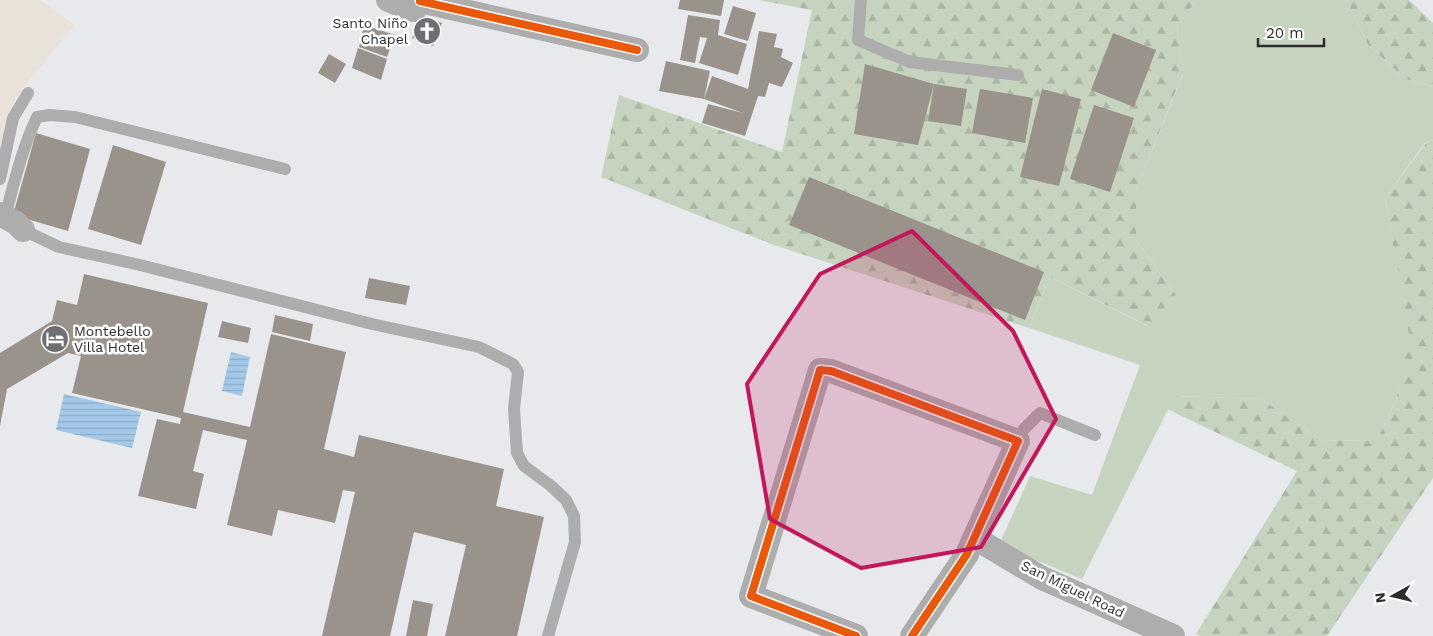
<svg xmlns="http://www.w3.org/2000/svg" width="1433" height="636" font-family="'Work Sans',sans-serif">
<defs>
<pattern id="forest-firs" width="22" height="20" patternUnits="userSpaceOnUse" patternTransform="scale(1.25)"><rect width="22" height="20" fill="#c6d4bf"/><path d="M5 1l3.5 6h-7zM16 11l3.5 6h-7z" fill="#aab6a4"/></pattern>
<pattern id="water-rules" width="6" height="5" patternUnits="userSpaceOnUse" patternTransform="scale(1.25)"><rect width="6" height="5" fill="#a3c8e8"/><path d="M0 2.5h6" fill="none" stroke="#8cacc7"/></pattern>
</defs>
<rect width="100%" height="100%" fill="#e7e9ed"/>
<!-- commercial -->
<path fill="#e9e2d9" d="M0 0H40L74 25 16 97 0 146Z"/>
<!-- green -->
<path fill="#c6d4bf" d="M1197 0H1346L1368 45 1406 79 1433 87V140L1425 143 1385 198 1410 334 1396 401 1376 441 1321 440 1261 399 1175 396 1082 579 999 545 1030 476 1092 495 1140 365 1029 328 1050 277 1147 326 1176 295 1136 240V190L1183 74 1177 26Z"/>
<!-- forest -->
<g fill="url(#forest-firs)">
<path d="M758 0H1197L1177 26 1183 73 1136 190V240L1176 295 1148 326 1050 277 1029 328 774 245 601 177 619 95 782 152 812 10Z"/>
<path d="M1346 0H1409L1433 23V87L1406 79 1368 45Z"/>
<path d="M1433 140V478L1327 636H1200L1196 634 1297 471 1167 409 1175 396 1261 399 1321 440 1376 441 1396 401 1409 334 1385 198 1426 143Z"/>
</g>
<!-- water -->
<g fill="url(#water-rules)">
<path d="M231 352 250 357 242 396 222 391Z"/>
<path d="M64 394 141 412 132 448 56 430Z"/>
</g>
<!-- building -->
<g fill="#99938b">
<path d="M680 0H724L721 16 678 9Z"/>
<path d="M733 6 756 13 748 41 724 34Z"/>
<path d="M420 15 442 23 433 46 412 38Z"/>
<path d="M688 15 720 20 718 35 747 44 738 75 699 63 707 38 700 37 695 63 680 60Z"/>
<path d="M364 25 395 35 387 57 359 47Z"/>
<path d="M759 31 777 34 774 47 783 49 781 57 793 63 782 87 769 83 765 97 758 96 745 136 702 123 708 104 743 113 704 99 659 91 666 61 710 71 704 99 712 76 748 89Z"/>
<path d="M1113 33 1156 50 1134 107 1091 90Z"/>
<path d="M358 48 387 59 381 80 352 68Z"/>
<path d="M329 54 346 64 335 83 318 73Z"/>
<path d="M865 64 934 84 918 145 854 134Z"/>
<path d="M934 84 967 89 961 126 928 121Z"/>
<path d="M980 89 1033 98 1025 143 972 133Z"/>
<path d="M1042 89 1081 99 1059 186 1020 177Z"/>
<path d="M1094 105 1134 118 1110 192 1070 179Z"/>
<path d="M36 133 90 149 68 231 13 215Z"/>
<path d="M113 145 166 162 141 245 88 229Z"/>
<path d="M809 177 1044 272 1025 320 789 225Z"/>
<path d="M84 274 208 303 183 412 250 427 271 334 346 352 324 449 354 457 359 435 504 469 496 506 544 517 517 636H445L466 545 414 532 390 636H322L355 492 343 490 335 523 278 510 272 536 227 525 247 440 203 430 193 471 204 474 196 509 138 496 157 419 180 424 181 418 72 393 81 356 68 353 7 389 0 426V353L52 321 57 300 77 305Z"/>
<path d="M369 278 410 286 406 305 365 298Z"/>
<path d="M275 315 313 324 310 341 272 332Z"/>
<path d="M222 321 251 328 248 343 218 337Z"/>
<path d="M413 600 433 604 427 636H406Z"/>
</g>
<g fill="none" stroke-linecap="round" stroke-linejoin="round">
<!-- lane -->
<g stroke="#aeadad" stroke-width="12">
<path d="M861 0 858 40 910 62 1018 75"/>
<path d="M0 179 13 118 28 93"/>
<path d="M5 217C14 183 22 149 37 117L50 115 75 117 285 169"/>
<path d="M23 230 59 247 140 265 372 324 479 347 513 364 518 372 514 409 517 453 524 466 550 485 566 500 574 516 575 542 548 636"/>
<path d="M1018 441 1024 429 1040 413 1095 435"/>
</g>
<!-- street -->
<g stroke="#aeadad" stroke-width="24">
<path d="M388 0 414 10 420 0"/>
<path d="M420 1 637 50"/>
<path d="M0 214 16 223 23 230"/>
<path d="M975 538 1042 578 1173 636"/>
<path d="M856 636 751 596 820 370 831 371 1018 441 967 554 912 636"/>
</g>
<!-- cycleway casing -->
<g stroke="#fff" stroke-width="11">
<g id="cycleway">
<path d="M420 1 637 50"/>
<path d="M856 636 751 596 820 370 831 371 1018 441 967 554 912 636"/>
</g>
</g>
<!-- cycleway -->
<use href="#cycleway" stroke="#e8590c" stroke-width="8"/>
</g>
<!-- marked area -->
<path fill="#c2185b" fill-opacity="0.2" stroke="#c2185b" stroke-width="4" stroke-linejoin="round" d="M912 231 1013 331 1056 419 981 547 861 568 770 519 747 384 820 274Z"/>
<!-- icons -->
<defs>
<g id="church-disc" transform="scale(1.4375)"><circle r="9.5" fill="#6d6f72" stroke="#fff"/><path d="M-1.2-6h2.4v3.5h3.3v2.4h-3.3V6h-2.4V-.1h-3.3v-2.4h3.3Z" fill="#fff"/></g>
<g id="hotel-disc" transform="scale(1.4375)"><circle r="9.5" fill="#6d6f72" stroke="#fff"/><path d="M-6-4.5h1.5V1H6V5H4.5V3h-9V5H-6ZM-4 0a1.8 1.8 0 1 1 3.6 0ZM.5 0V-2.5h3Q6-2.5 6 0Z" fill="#fff"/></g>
</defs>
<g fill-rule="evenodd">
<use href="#church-disc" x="427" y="31"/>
<use href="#hotel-disc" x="55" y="339"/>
</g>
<g text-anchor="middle" stroke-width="5" stroke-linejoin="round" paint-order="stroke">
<!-- poi labels -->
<g font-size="14" fill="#2c2d2f" stroke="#fff" text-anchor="end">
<text x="408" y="28">Santo Niño<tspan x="408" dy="16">Chapel</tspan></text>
<text x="74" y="336" text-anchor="start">Montebello<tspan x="74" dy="16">Villa Hotel</tspan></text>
</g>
<!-- street labels -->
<g font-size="14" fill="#2c2d2f" stroke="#fff">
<text transform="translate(1073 589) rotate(26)" y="5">San Miguel Road</text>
</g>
</g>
<!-- north arrow -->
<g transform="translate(1393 596) rotate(262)" stroke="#ffffff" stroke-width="4" paint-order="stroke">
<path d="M0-4L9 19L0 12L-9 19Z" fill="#2c2d2f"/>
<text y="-8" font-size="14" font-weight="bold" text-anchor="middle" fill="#2c2d2f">N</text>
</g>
<!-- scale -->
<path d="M1258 38v8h66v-8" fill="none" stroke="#2c2d2f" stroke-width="2.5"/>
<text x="1266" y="38" font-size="15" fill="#2c2d2f" stroke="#ffffff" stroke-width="4" paint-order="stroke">20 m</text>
</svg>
